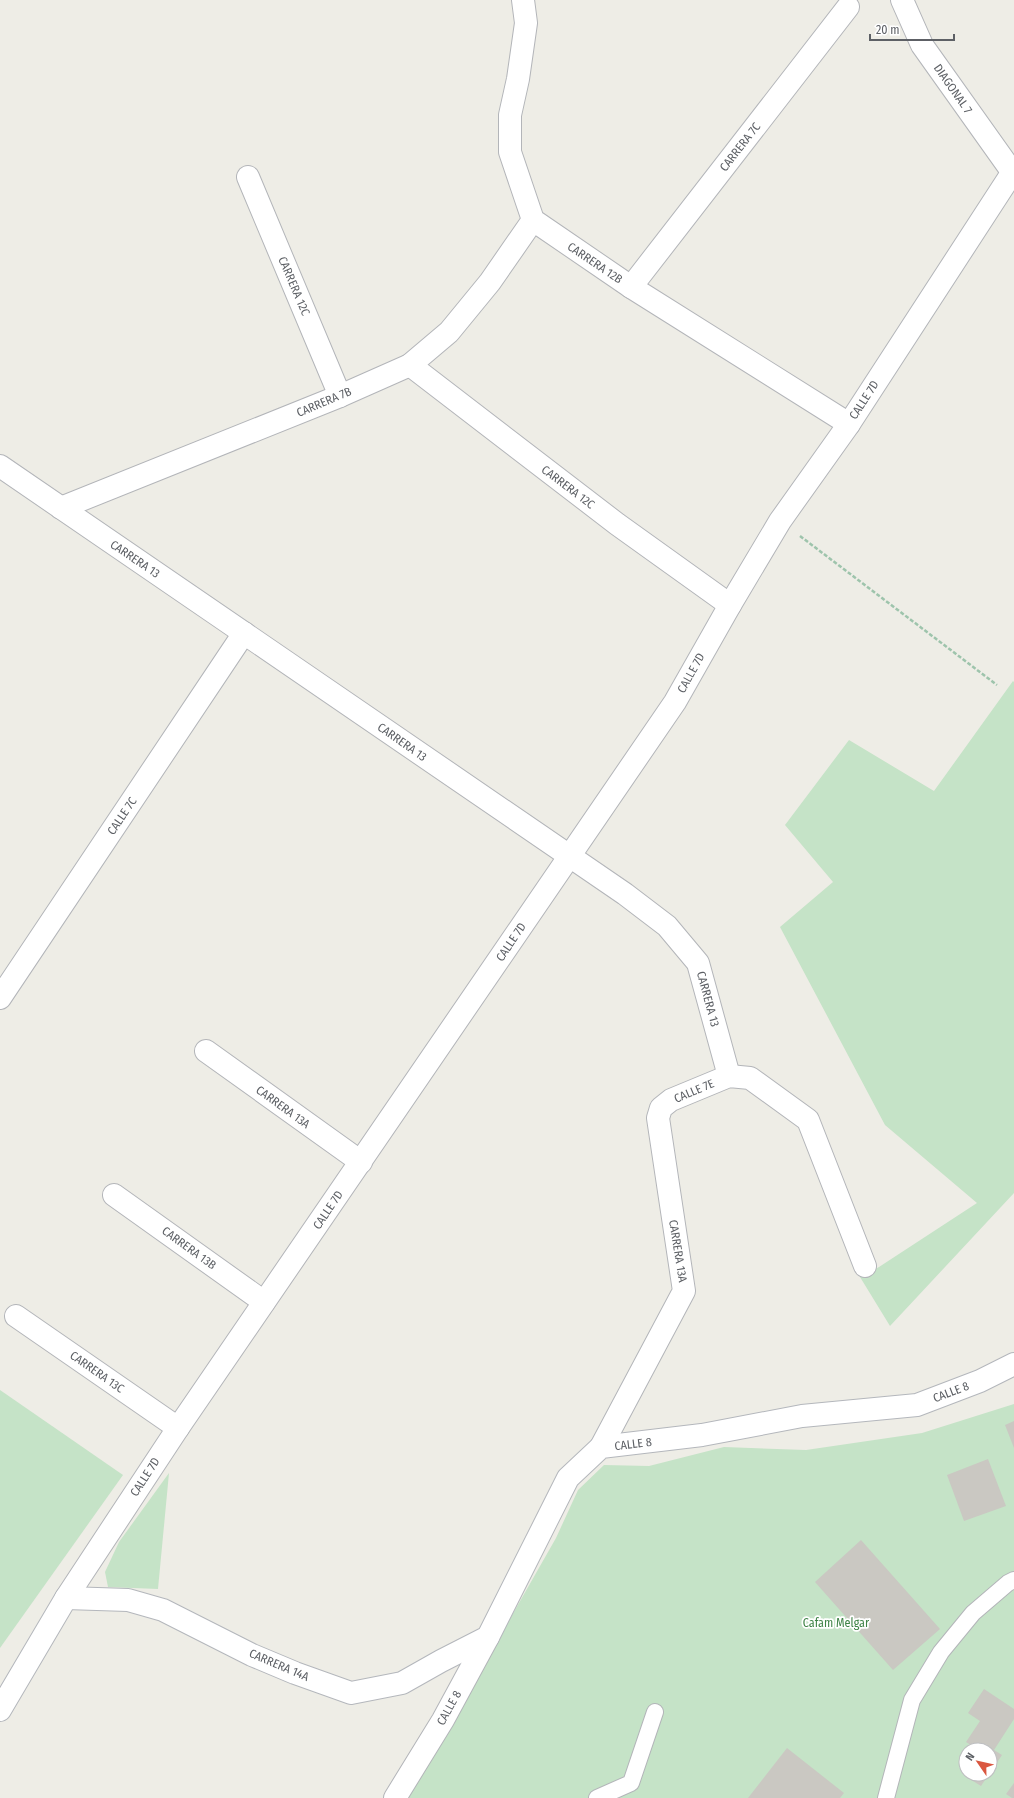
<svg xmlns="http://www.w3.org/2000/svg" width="1014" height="1798" font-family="'Fira Sans Condensed',sans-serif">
<rect width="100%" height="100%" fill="#eeede6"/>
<!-- green -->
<g fill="#c5e3c7" fill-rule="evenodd">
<path d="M1013 681 1014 682V1193L890 1326 860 1277 879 1267 977 1203 885 1125 780 927 833 882 785 825 849 740 934 791Z"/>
<path d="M0 1390 123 1475 0 1648Z"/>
<path d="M1014 1404V1798H408L556 1538 578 1490 604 1465 649 1466 724 1447 806 1450 922 1433ZM966 1750H990V1774H966Z"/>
<path d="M169 1473 158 1589 108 1587 105 1572 119 1542Z"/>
</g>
<!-- building -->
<g fill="#cac8c2">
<path d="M1014 1421V1448L1005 1425Z"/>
<path d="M988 1459 1006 1506 964 1521 947 1475Z"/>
<path d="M861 1540 940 1629 893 1670 815 1582Z"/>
<path d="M984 1689 1014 1709V1719L994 1750 1002 1755 990 1773V1750H979L966 1742 980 1721 968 1713Z"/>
<path d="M787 1748 844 1793 840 1798H748Z"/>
<path d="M966 1774H989L981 1786 965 1776Z"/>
<path d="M1014 1783V1798H1012L1006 1794Z"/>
</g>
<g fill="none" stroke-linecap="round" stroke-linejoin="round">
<!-- service casing -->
<g stroke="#b3b5b9" stroke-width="18">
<g id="service">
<path d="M597 1798 631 1783 655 1712"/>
<path d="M886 1798 912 1700 941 1652 973 1613 1008 1583 1014 1580"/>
</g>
</g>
<!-- minor casing -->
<g stroke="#b3b5b9" stroke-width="24">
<g id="minor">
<path d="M523 0 526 23 518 79 510 115V152L533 220 631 287 849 424"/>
<path d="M902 0 922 45 1013 173"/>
<path d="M248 177 340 396"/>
<path d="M631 287 848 7"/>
<path d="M410 365 617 524 730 605"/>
<path d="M0 466 625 894 667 926 698 963 729 1076"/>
<path d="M61 508 340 396 410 365 449 332 490 282 533 220"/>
<path d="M0 998 244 633"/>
<path d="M206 1051 361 1162"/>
<path d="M114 1195 264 1302"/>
<path d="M16 1316 178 1428"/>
<path d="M601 1447 684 1291 658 1118 661 1108 671 1100 729 1076 750 1078 808 1120 865 1266"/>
<path d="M66 1598 178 1428 675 702 730 605 780 521 849 424 1014 170"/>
<path d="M395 1798 443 1720 488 1637"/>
</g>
</g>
<!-- secondary casing -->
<g stroke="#b4b7bc" stroke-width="24">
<path id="secondary" d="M0 1710 66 1598 128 1600 163 1610 252 1655 295 1673 351 1693 402 1683 441 1661 488 1637 568 1478 601 1447 702 1435 802 1416 917 1405 980 1381 1014 1364"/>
</g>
<!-- path -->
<path stroke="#9ec4ac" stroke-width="2.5" stroke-dasharray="4 2" stroke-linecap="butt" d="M800 536 997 685"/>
<!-- service -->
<use href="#service" stroke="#fff" stroke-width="16"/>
<!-- minor -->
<use href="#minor" stroke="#fff" stroke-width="22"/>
<!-- secondary -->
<use href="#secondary" stroke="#fff" stroke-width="22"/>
</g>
<g text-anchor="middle" stroke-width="3.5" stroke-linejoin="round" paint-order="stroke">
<!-- street labels -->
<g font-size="12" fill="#5d6065" stroke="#fff">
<text transform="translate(953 89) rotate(55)" y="4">DIAGONAL 7</text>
<text transform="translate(740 147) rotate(-52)" y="4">CARRERA 7C</text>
<text transform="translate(595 263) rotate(34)" y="4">CARRERA 12B</text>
<text transform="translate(294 286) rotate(67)" y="4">CARRERA 12C</text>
<text transform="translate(864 400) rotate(-57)" y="4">CALLE 7D</text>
<text transform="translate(324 402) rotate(-23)" y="4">CARRERA 7B</text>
<text transform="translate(568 487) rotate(37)" y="4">CARRERA 12C</text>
<text transform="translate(135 559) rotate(34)" y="4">CARRERA 13</text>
<text transform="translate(691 673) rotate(-61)" y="4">CALLE 7D</text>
<text transform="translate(402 742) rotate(35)" y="4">CARRERA 13</text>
<text transform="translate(122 816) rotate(-56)" y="4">CALLE 7C</text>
<text transform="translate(511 942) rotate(-56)" y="4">CALLE 7D</text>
<text transform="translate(708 999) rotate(75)" y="4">CARRERA 13</text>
<text transform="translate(694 1091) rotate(-23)" y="4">CALLE 7E</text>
<text transform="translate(283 1107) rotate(36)" y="4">CARRERA 13A</text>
<text transform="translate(328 1210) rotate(-56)" y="4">CALLE 7D</text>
<text transform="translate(189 1248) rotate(36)" y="4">CARRERA 13B</text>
<text transform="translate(678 1251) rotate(81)" y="4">CARRERA 13A</text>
<text transform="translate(97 1372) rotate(35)" y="4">CARRERA 13C</text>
<text transform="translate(951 1392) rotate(-21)" y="4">CALLE 8</text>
<text transform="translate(633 1444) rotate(-7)" y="4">CALLE 8</text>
<text transform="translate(145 1477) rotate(-57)" y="4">CALLE 7D</text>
<text transform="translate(279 1665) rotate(23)" y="4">CARRERA 14A</text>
<text transform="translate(449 1708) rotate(-61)" y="4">CALLE 8</text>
</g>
<!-- park labels -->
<g font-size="12" fill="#3e8346" stroke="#fff">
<text x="836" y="1627">Cafam Melgar</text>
</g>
</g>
<!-- north arrow -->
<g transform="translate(978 1762) rotate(304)"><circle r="19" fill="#ffffff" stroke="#bebfc1"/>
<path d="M0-3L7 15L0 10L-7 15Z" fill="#da5740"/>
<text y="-6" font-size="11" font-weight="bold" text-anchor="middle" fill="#5d6065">N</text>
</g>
<!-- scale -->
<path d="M870 34v6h84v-6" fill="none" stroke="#5d6065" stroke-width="2"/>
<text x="876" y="34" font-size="12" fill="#5d6065" stroke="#ffffff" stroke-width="3" paint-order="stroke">20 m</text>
</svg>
